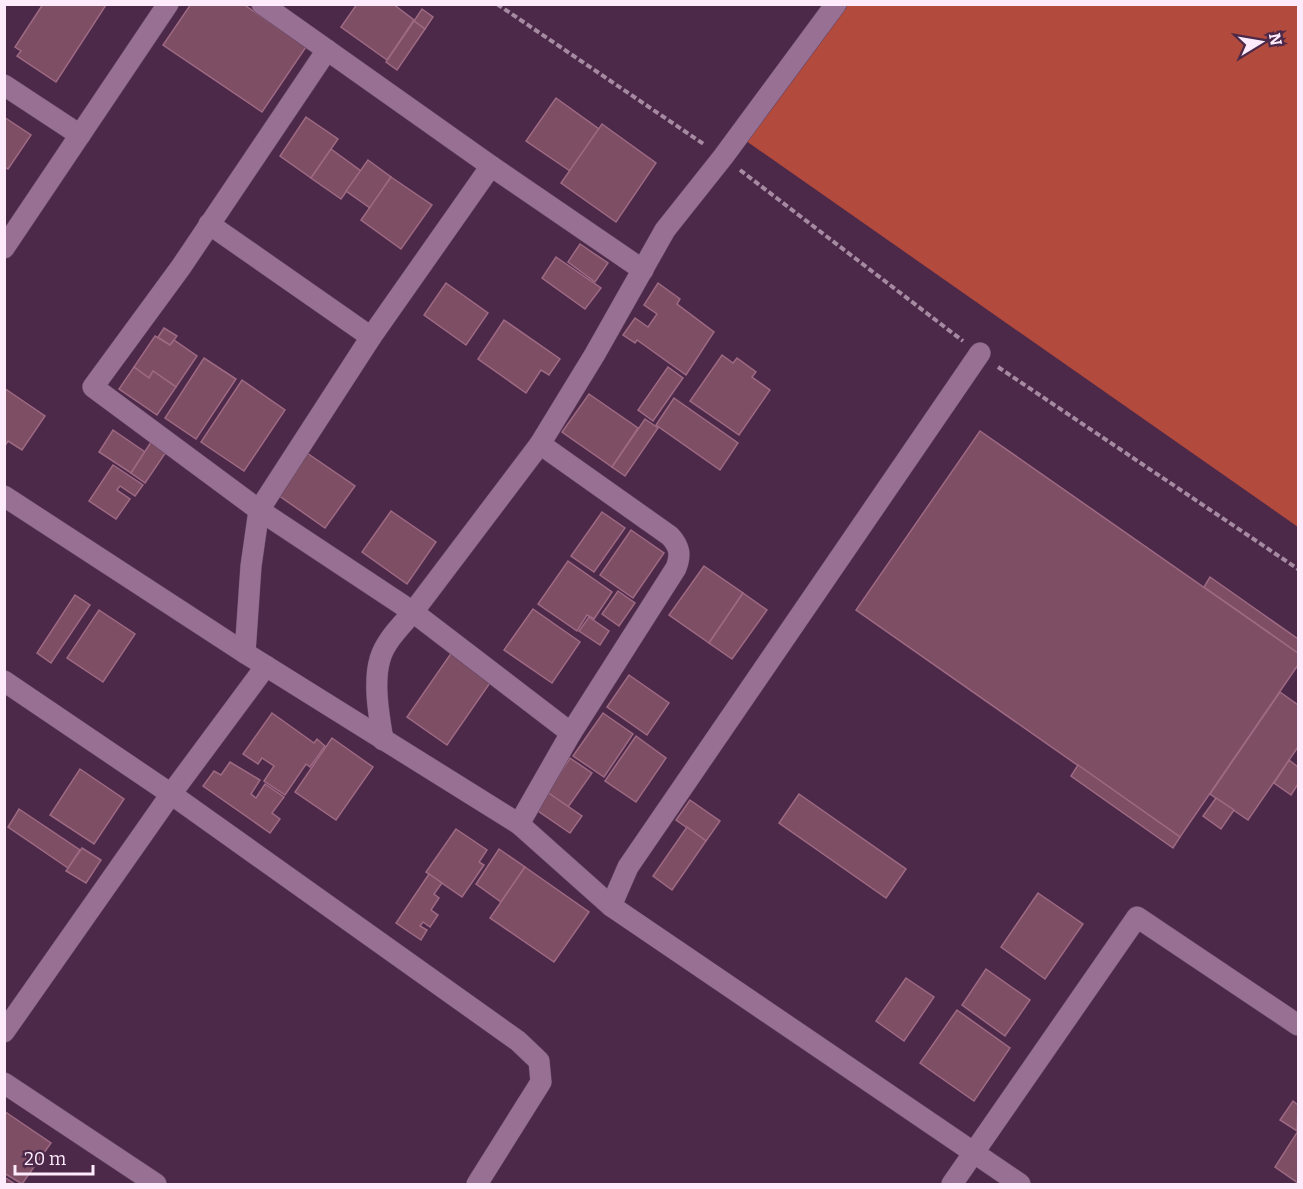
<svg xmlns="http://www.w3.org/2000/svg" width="1303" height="1189" font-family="Bitter,serif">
<rect width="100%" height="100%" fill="#4c2849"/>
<!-- forest -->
<path fill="#b24a3d" d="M839 5H1298V527L739 136Z"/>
<!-- building -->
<g fill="#7e4e65" stroke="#9e6a83" stroke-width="1.5">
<path d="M43 4 106 5 56 82 17 56 21 51 15 47Z"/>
<path d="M191 4H243L306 47 262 112 163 45Z"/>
<path d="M357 4H393L414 20 387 60 341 27Z"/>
<path d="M422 9 433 17 425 29 414 21Z"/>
<path d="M414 21 425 29 397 70 386 62Z"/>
<path d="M556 98 599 129 570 171 526 141Z"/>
<path d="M4 117 31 135 8 169 4 167Z"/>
<path d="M306 117 338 139 311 178 280 156Z"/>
<path d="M602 124 656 163 616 222 561 183Z"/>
<path d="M331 149 361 171 341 199 311 178Z"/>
<path d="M368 160 391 177 370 208 346 191Z"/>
<path d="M391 177 432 205 401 249 361 220Z"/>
<path d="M580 244 608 263 595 282 568 262Z"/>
<path d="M556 257 601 288 585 309 542 278Z"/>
<path d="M446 283 488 313 466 345 424 315Z"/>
<path d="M658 283 680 299 677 304 714 332 686 375 637 340 635 343 623 335 635 318 648 327 657 314 644 305Z"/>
<path d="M504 320 560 359 549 375 541 370 526 393 478 359Z"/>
<path d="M164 328 177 336 170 345 158 337Z"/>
<path d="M155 336 170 345 174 340 197 356 176 387 153 371 149 378 134 367Z"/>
<path d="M722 355 733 363 737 358 756 372 752 377 770 390 739 435 690 401Z"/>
<path d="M204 358 236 379 196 439 165 418Z"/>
<path d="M134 367 149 378 153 371 176 387 157 415 119 389Z"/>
<path d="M668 367 683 378 653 421 638 410Z"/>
<path d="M242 380 285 410 244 471 201 442Z"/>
<path d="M4 388 45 416 22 450 8 441 4 447Z"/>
<path d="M589 394 638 428 612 467 562 432Z"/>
<path d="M674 398 738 443 720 470 656 425Z"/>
<path d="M645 419 658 428 625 476 612 467Z"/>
<path d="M113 430 145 452 131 473 99 452Z"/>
<path d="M980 431 1298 653V665L1180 837 856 610Z"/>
<path d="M151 442 166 452 145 483 131 473Z"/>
<path d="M307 453 355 486 325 528 278 495Z"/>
<path d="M113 465 143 485 135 496 120 486 117 490 130 499 116 519 89 501Z"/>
<path d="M391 511 436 542 407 584 362 552Z"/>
<path d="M602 512 625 528 594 572 571 556Z"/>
<path d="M631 530 664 553 633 598 600 575Z"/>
<path d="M568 561 612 592 594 619 587 615 577 631 538 604Z"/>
<path d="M704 566 743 593 709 643 669 615Z"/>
<path d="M1210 577 1298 639V653L1204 587Z"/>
<path d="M618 591 635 603 619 626 602 614Z"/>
<path d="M743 593 767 610 732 659 709 643Z"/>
<path d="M75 595 90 605 51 663 37 653Z"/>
<path d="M533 609 580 642 552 683 504 650Z"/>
<path d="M99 610 135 634 103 682 67 658Z"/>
<path d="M589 617 609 631 600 645 579 631Z"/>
<path d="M452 652 492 680 447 745 407 717Z"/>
<path d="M629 675 669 703 647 735 607 707Z"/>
<path d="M1280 692 1298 705V747L1248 820 1210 794Z"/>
<path d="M272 713 314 743 317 739 325 746 310 767 306 764 285 795 264 781 274 766 262 758 258 764 243 754Z"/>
<path d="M603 713 633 734 604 777 573 756Z"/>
<path d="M636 736 666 758 636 802 605 781Z"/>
<path d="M332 738 373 767 336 820 295 792Z"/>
<path d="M570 758 592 773 568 807 547 792Z"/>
<path d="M1289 760 1298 767V784L1291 795 1274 783Z"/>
<path d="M230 762 260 780 251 794 256 798 265 784 284 797 272 813 280 819 270 833 203 786 214 771 221 775Z"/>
<path d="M1078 765 1180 837 1173 848 1071 776Z"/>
<path d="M80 769 124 799 94 844 50 815Z"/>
<path d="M547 792 582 816 570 833 535 809Z"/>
<path d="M799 794 906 869 886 898 779 823Z"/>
<path d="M1216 798 1234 810 1221 829 1203 816Z"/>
<path d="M690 800 720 821 706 841 676 820Z"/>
<path d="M19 809 80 850 68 868 8 827Z"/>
<path d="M687 827 706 841 672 890 653 876Z"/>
<path d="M456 829 487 850 479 862 484 865 462 897 426 872Z"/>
<path d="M82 848 101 860 86 883 66 871Z"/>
<path d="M499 849 525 867 501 902 476 884Z"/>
<path d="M525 867 589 912 554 962 490 918Z"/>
<path d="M429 874 442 883 434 894 439 898 431 910 438 915 430 927 423 922 420 926 427 930 421 940 396 923Z"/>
<path d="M1038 893 1083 924 1045 979 1001 947Z"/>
<path d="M986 969 1030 1000 1005 1036 962 1005Z"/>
<path d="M906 978 934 997 904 1041 876 1021Z"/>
<path d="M957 1010 1010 1048 974 1101 920 1063Z"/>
<path d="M1293 1101 1298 1105 1297 1131 1280 1120Z"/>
<path d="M4 1111 51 1143 22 1184 4 1173Z"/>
<path d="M1298 1131V1183L1275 1167Z"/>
<path d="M4 1177 15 1184H4Z"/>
</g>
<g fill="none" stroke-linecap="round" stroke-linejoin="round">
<!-- street casing -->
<g stroke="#624460" stroke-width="22">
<g id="street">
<path d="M262 4 491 166 643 270"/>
<path d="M327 50 181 267 93 387 259 510 413 612 571 733"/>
<path d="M4 85 80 135"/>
<path d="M209 224 371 337"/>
<path d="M4 248 168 4"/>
<path d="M4 496 245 653 519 824 611 906 1020 1184"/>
<path d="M245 653 251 566 259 510 371 337 491 166"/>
<path d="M4 681 171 794 518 1041 539 1061 541 1082 477 1184"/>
<path d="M383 740C379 716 373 683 380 659 385 641 401 626 413 612L540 444 595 354 665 230 723 157 836 4"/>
<path d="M519 824 571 733 676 568C681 555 680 547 670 536L540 444"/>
<path d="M611 906 628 867 980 353"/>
<path d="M4 1032 171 794 266 666"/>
<path d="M4 1083 156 1184"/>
<path d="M952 1184 1137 917 1298 1025"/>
</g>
</g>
<!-- path -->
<g stroke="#a58aa2" stroke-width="4" stroke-dasharray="6 3" stroke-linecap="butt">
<path d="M497 4 705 145"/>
<path d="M740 170 963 341"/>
<path d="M998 367 1298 569"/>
</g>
<!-- street -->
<use href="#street" stroke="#987094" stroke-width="21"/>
</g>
<!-- border -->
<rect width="1303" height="1189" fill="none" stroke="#fdebfb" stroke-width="12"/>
<!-- north arrow -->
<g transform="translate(1261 42) rotate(79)" stroke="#4c2849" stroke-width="4.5" paint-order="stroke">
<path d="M0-4.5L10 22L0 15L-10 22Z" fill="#fdebfb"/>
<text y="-9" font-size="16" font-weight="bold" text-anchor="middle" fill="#fdebfb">N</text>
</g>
<!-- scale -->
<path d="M15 1165v9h78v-9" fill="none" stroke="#fdebfb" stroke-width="3"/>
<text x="24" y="1165" font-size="18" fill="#fdebfb" stroke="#4c2849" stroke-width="4.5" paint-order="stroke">20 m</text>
</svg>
